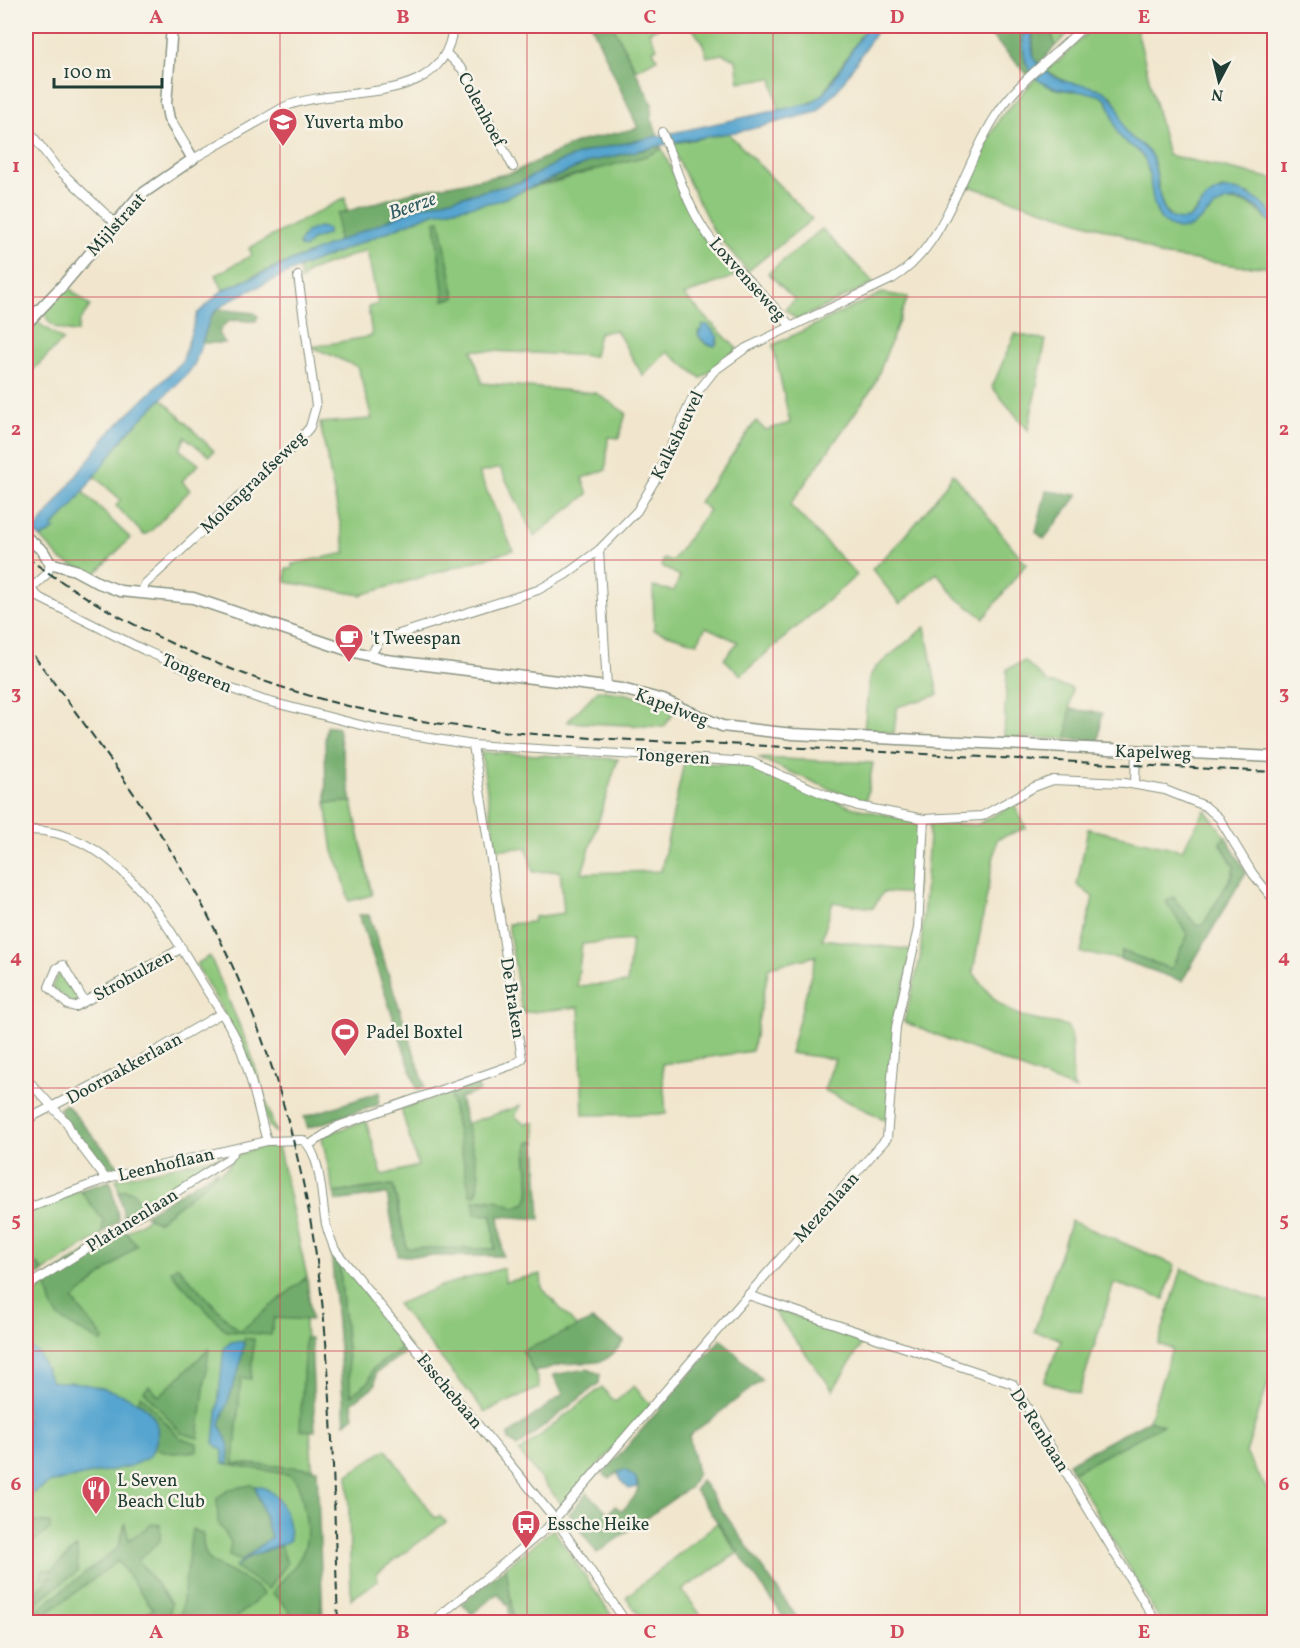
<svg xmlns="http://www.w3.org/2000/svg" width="1300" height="1648" font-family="Vollkorn,serif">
<rect width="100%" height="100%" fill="#f7f3e8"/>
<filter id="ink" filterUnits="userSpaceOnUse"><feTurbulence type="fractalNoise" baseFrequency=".0167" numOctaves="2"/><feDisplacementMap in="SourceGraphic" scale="12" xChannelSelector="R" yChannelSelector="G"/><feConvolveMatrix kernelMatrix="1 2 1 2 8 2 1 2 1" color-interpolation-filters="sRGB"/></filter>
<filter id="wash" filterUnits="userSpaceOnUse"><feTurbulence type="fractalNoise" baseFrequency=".008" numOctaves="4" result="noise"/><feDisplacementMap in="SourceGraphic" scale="24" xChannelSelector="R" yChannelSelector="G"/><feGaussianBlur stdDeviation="1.35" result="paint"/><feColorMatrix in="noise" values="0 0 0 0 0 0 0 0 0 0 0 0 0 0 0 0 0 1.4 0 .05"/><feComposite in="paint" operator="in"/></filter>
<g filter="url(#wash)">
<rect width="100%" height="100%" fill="#f1e6cd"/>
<!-- green -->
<g fill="#8ec87c" stroke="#568258" stroke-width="1.5" fill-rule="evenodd">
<path d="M613 26H661L649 32 657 48 653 50 657 59 636 70Z"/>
<path d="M691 26H867L821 97 802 107 779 111 772 78 739 82 736 60 722 54 707 57 703 44Z"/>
<path d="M1050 26H1076L1055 46Z"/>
<path d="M1094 26H1136L1168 155 1274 179V216L1249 194 1221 189 1205 200 1188 219 1177 221C1153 207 1162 179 1152 157 1145 144 1132 142 1125 131 1120 123 1116 106 1112 96L1066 82 1045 70 1060 60Z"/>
<path d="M1037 77C1042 81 1046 86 1052 88 1066 93 1095 87 1105 99 1115 111 1113 127 1121 137 1129 146 1139 148 1145 159 1157 184 1146 212 1175 228L1200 220 1221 201C1259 202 1248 205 1274 225V267L1239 266 1159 255 1123 235 965 185 1000 118Z"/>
<path d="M728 133 812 219 748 271 714 232 670 144Z"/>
<path d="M662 149 703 237 738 275 684 295 738 350 701 378 667 352 643 376 616 330 599 333 594 356 472 350 482 383 596 393 626 413 619 438 608 437 606 470 582 478 588 494 534 536 500 468 479 473 513 550 361 595 286 582V569H292V564L346 553 320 423 372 419 358 367 312 347 372 336 368 307 378 304 367 250 309 271 301 281 299 268 433 213 498 201 535 186 552 183ZM439 220 455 297 444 300ZM698 331 718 341 717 343C709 349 699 341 698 331Z"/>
<path d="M345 198 347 211 338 214V243L272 268 223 290 216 275 252 255 249 248Z"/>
<path d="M822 229 874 283 797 320 785 309 795 300 768 273Z"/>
<path d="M68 287 90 306 80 321 77 332C63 331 46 328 45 311Z"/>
<path d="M882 293 908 297 874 386 790 505 857 575 741 675 724 659 738 642 706 627 697 643 654 630 653 587 674 591 680 576 661 566 664 559 672 561 709 510 699 502 756 421 765 430 790 423 773 345Z"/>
<path d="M37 322 63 340 26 377V333Z"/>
<path d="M1015 334 1046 340 1028 430 992 387Z"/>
<path d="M162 399 214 451 209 456 185 437 180 450 199 464 182 481 190 490 151 531 144 535 116 506 120 499 94 476 130 430Z"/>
<path d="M953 473 1026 564 984 618 958 599 937 573 900 604 872 569C904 540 930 509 953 473Z"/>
<path d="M82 491 130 538 94 575 61 560 41 538 54 529 52 527Z"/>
<path d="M925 627 938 695 897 707 894 733 864 731 869 678 875 668Z"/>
<path d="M1025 661 1048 683 1072 688 1067 739 1004 737 1007 669Z"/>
<path d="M598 690 627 694 676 709 664 727 567 722Z"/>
<path d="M481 752 618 759 582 873 661 871 684 762 757 766 851 807 919 822 916 894 883 892 873 908 833 902 822 939 912 950 896 1020 888 1121 824 1090 835 1059 790 1053 816 956 769 967 752 1051 662 1064 666 1114 583 1115 579 1007 522 1013 508 924 533 922 534 917 564 913 560 871 533 872 527 848 496 849ZM632 940 627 983 577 986 582 944Z"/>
<path d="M758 758 873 763 866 801 837 792Z"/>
<path d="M352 802 372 895 349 901 341 870 333 852 326 803Z"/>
<path d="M1014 804 1026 828 997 839 973 972C989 996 1005 1014 1035 1020 1046 1023 1057 1022 1067 1026L1071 1034 1073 1085 1076 1090 904 1022 920 959 930 822 977 825Z"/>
<path d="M1205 810 1226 837 1220 843 1234 866 1232 875 1203 925 1197 926 1173 897 1167 902 1188 935 1171 969 1122 951 1120 959 1081 953 1093 897 1077 885 1088 829 1182 850Z"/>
<path d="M210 956 249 1048 276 1133 269 1126 241 1043 196 964Z"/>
<path d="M60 971H63L79 999 78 1002 72 1004 52 987Z"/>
<path d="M450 1093 470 1194 478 1191V1185L465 1124 520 1106 515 1117 524 1123H535L536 1142H529C521 1163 536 1184 526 1203L515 1207 489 1199 474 1201 492 1215 495 1249 407 1248 394 1187 390 1185 334 1193 322 1138 325 1135 366 1121 382 1175 418 1166 401 1109Z"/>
<path d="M278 1145 307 1277 303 1280 319 1611 322 1595 323 1622H26V1297L31 1287 39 1282 41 1287 227 1168C234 1149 262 1148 278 1145Z"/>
<path d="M225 1155 142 1208 134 1193 127 1190 119 1192 116 1179Z"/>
<path d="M80 1190 104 1220 102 1234 43 1272 38 1264 26 1270V1213Z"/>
<path d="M1071 1221 1175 1265 1164 1299 1114 1283 1079 1394 1044 1381 1061 1340 1050 1335 1034 1332Z"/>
<path d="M339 1260 403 1339 400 1349 373 1369 370 1382 351 1395Z"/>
<path d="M504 1268 505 1282 541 1274 542 1288 578 1328 523 1351 537 1378 539 1388 485 1412 397 1304 444 1285Z"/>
<path d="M1182 1269 1274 1304V1365L1246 1453 1274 1502V1622H1161L1073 1472 1162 1425 1149 1420 1172 1349 1158 1344Z"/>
<path d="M770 1307 865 1339 833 1390 779 1318Z"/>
<path d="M634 1386 651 1405 563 1506 519 1452 602 1387 615 1402Z"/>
<path d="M386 1449 435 1518 439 1516 446 1522 376 1574 378 1581 351 1599 348 1475Z"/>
<path d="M717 1523 738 1553 682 1590 706 1622H644L626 1597Z"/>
<path d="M553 1529 616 1622H514L506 1567Z"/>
</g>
<!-- forest -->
<g fill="#72ac6c" stroke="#487450" stroke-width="1.5">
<path d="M592 26H613L652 104 651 117 658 136 589 151 559 162 521 182 419 207 338 243V214L412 192 512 173 578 142 638 128Z"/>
<path d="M982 26H1023L1025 61 1032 72 1027 74Z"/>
<path d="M1032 26H1050L1055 46 1039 64 1034 59Z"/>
<path d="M660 146 662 149 646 156 535 186 592 161Z"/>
<path d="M440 220 455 298 444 300 435 222Z"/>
<path d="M218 309 254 313 258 316 256 321C241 322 225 314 219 334L225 343H202L210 318Z"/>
<path d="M1046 491 1078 495 1044 539 1036 532Z"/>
<path d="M1070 709 1102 713 1099 740 1067 739Z"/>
<path d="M327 726 338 728 352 802 326 803 325 740Z"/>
<path d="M1226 837 1246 872 1182 981 1120 959 1122 951 1171 969 1188 935 1166 902 1173 897 1197 926 1203 925 1233 875 1234 866 1220 842Z"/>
<path d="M359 915H369L425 1086 417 1089Z"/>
<path d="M477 1084 480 1091 460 1098 479 1174 476 1195 470 1194 450 1093Z"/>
<path d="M380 1092 378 1105 308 1128 304 1117Z"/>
<path d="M66 1104 121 1169 108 1171 67 1125 59 1108Z"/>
<path d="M530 1142H536L540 1219 499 1216 503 1256H398L387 1194 336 1201 334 1193 393 1185 407 1248 495 1249 492 1215 475 1214 473 1201 497 1200 515 1207 526 1203C536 1184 521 1162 530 1142Z"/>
<path d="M217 1170 214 1177 157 1222 144 1215Z"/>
<path d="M110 1181 119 1220 102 1234 103 1220 80 1190Z"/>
<path d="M123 1190 134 1192 142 1208 124 1218 119 1192Z"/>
<path d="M123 1229 137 1245 73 1300 104 1339 101 1343C90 1334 68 1326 60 1318 50 1309 49 1291 45 1278Z"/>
<path d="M331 1248 339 1260 351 1395 369 1382 373 1369 400 1349 398 1343 403 1339 411 1348 376 1373 375 1385 352 1403 354 1416 345 1423Z"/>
<path d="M38 1264 43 1272 26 1283V1270Z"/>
<path d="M177 1266 239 1332 307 1277 311 1320 274 1318 271 1335 226 1331 174 1276 171 1271Z"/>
<path d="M592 1320 624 1341C602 1370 596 1360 566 1364 555 1365 545 1370 534 1372L523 1351Z"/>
<path d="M244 1338 254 1339 251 1379 241 1378 234 1463 317 1469 322 1595 320 1622H297L283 1603 272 1593C301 1557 314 1553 303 1503 301 1493 299 1482 290 1475L228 1464 229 1451 220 1424 239 1369Z"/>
<path d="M305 1338H311L315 1431 300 1430Z"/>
<path d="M721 1339 762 1380 689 1436 697 1473 690 1487 597 1553 569 1514 587 1493 609 1513 615 1506 622 1511C632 1501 647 1486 631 1474 628 1472 626 1470 622 1471 617 1472 613 1477 609 1478L603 1474Z"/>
<path d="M209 1349 198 1438 181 1433 144 1391 149 1386 159 1396Z"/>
<path d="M587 1369 600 1374 599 1383 517 1447 509 1440 508 1435 563 1394 553 1375Z"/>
<path d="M141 1395 180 1438 197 1443V1451L173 1453 153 1448C159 1431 152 1411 138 1401Z"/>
<path d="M1149 1420 1163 1425 1073 1472 1068 1463Z"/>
<path d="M701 1480 800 1622H787L695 1490Z"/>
<path d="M251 1485 255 1486 271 1537 241 1561 229 1556 231 1542 218 1522 217 1498 230 1489Z"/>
<path d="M36 1522 50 1523V1529L26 1548V1527Z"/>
<path d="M125 1524 129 1540 152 1524 160 1525V1541L138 1560 171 1603 169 1622H135L153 1609 118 1561 39 1619 40 1622H26V1618L118 1548Z"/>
<path d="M192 1529 203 1534C203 1542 203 1551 208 1558 216 1569 249 1577 264 1594L231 1622H180Z"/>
<path d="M281 1545 287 1564 268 1589 235 1567 251 1556Z"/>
<path d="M77 1547 78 1571 26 1610 28 1588 36 1592 51 1578 41 1579 42 1570H52Z"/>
<path d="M506 1567 514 1622H500L509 1615V1607L498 1593 472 1614 462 1603Z"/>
</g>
<!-- water -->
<g fill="#57a5d0" stroke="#3b7182" stroke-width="1.5">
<path d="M867 26H880L839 88 817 112 747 130 680 141 592 161 498 201 433 213 299 268 234 298 215 311 210 318 195 363 188 373 126 434 70 509 52 527 55 529 41 538 34 532 108 434 182 362 197 314 223 290 419 207 521 182 559 162 589 151 811 103 825 93Z"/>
<path d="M1023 26H1032C1032 36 1031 48 1034 58 1035 63 1040 64 1043 68 1067 95 1104 73 1119 110 1122 117 1122 126 1126 132 1133 142 1145 144 1152 157 1161 178 1153 227 1188 219 1197 214 1200 204 1207 198 1229 178 1259 197 1274 216V225C1266 219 1261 208 1251 204 1209 186 1204 237 1174 228 1146 219 1155 181 1145 160 1139 147 1126 146 1119 135 1113 125 1114 112 1107 101 1094 83 1040 103 1026 62 1022 51 1023 37 1023 26Z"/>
<path d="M319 227 328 229V234L312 240 305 248 300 247 299 243 306 232Z"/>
<path d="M703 325H708L718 337 715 346 706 344 698 335Z"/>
<path d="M238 1341 244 1343 239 1369 220 1424 229 1446 228 1464 223 1463V1451L214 1443 224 1348 231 1342Z"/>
<path d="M26 1344 39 1354 51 1381C61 1383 70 1381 79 1383 116 1390 181 1406 149 1457L131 1466 49 1483 26 1498Z"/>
<path d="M625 1470 636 1478 637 1487 629 1489 620 1480 618 1472Z"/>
<path d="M255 1486C279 1487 290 1518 290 1539L288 1542 251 1556 235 1567 271 1537Z"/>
</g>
</g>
<g filter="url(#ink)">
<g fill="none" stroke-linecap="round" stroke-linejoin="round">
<!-- minor casing -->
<g stroke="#889280" stroke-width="10">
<g id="minor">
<path d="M447 54 463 70 513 167"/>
<path d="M26 127 57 168 115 223"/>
<path d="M662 132C677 168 686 206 710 238 734 270 767 295 791 327"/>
<path d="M193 159 284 107C342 83 445 110 453 26"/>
<path d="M599 550 607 687"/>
<path d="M30 589 40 598 144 650 232 689 263 700 376 729 473 745 751 762 826 795 858 806 924 819 982 816 1034 787 1053 780 1125 783 1165 790 1205 806 1219 818 1253 874 1274 900"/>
<path d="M26 593 48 573 50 563"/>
<path d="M141 594 145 584 296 444 310 427 316 406 298 276"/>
<path d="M370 656 380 640 538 590 565 575 599 550 637 511 655 480 692 399 714 371 746 348 892 279C947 247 962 166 997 114 1019 80 1056 55 1084 26"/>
<path d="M1135 784 1136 751"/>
<path d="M26 830C114 828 165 920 204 986 216 1005 231 1025 239 1045 252 1076 258 1110 267 1141"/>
<path d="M84 1001 63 965 57 968 49 987 68 1005 75 1007 182 948"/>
<path d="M26 1078 67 1123 74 1137 106 1179"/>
<path d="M26 1120 128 1067 220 1014"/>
<path d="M309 1145 338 1126 512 1065 522 1059 473 745"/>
<path d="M26 1209 111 1177 267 1141 303 1140C322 1154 321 1201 326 1224 328 1233 332 1242 335 1250L555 1519 626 1622"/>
<path d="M26 1287 228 1159 235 1149"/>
<path d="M748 1295 1013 1384 1156 1622"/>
<path d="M432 1622 547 1528 748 1295 887 1138 896 1027 918 928 924 819"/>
</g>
</g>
<!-- major casing -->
<g stroke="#889280" stroke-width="13">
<g id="major">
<path d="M26 324 64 284 139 196 193 159 169 119 166 104 172 26"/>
<path d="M26 537 43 551 50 563 75 570 99 583 120 591 193 598 347 650 386 660 622 689 663 700 722 726 793 734 1274 757"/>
</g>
</g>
<!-- minor -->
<use href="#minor" stroke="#fff" stroke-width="8"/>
<!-- major -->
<use href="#major" stroke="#fff" stroke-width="10"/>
<!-- rail -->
<g stroke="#1f3d34" stroke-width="2" stroke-dasharray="9 4.5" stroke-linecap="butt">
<path d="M26 557C143 642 279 698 422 721 541 740 664 740 784 747 947 755 1111 764 1274 772"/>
<path d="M26 645C90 732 156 817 206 912 261 1016 297 1131 315 1248 334 1371 333 1498 338 1622"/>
</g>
</g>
</g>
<!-- grid -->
<path fill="none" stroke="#d1495b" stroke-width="1.5" stroke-opacity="0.55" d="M280 26V1622M527 26V1622M773 26V1622M1020 26V1622M26 297H1274M26 560H1274M26 824H1274M26 1088H1274M26 1351H1274"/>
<!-- icons -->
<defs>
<g id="university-pin" transform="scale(1.5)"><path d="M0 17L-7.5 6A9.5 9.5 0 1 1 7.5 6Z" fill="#d1495b" stroke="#f7f3e8"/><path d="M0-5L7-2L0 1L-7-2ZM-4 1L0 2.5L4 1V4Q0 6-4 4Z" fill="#fff"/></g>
<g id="cafe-pin" transform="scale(1.5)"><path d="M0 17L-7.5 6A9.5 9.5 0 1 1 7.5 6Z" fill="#d1495b" stroke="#f7f3e8"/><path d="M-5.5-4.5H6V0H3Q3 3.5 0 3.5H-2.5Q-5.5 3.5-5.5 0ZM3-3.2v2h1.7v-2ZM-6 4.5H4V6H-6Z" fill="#fff"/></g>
<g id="stadium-pin" transform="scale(1.5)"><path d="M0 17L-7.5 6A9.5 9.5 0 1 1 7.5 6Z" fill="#d1495b" stroke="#f7f3e8"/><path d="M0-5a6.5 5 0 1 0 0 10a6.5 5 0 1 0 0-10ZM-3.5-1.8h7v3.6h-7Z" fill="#fff"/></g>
<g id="restaurant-pin" transform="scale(1.5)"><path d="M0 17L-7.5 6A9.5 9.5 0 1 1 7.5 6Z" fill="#d1495b" stroke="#f7f3e8"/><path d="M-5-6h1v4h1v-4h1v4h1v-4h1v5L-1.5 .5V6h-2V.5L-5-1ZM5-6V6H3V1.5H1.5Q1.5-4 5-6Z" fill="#fff"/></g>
<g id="bus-pin" transform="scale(1.5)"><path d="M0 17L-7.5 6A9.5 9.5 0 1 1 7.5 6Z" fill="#d1495b" stroke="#f7f3e8"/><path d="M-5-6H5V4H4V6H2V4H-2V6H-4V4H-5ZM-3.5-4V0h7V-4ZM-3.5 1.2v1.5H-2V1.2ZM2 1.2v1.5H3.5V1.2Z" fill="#fff"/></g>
</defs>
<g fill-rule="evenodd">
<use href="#university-pin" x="283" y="122"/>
<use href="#cafe-pin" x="349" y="638"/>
<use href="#stadium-pin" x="345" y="1032"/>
<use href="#restaurant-pin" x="96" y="1490"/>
<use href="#bus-pin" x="526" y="1524"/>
</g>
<g text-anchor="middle" stroke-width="5" stroke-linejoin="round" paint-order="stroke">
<!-- street labels -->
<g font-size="18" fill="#1f3d34" stroke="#f7f3e8">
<text transform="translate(482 109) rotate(62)" y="6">Colenhoef</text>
<text transform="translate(116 224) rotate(-48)" y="6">Mijlstraat</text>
<text transform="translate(748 279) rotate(48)" y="6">Loxvenseweg</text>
<text transform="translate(677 435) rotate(-64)" y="6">Kalksheuvel</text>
<text transform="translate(253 482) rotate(-44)" y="6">Molengraafseweg</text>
<text transform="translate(197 673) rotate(23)" y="6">Tongeren</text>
<text transform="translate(672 707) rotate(21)" y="6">Kapelweg</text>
<text transform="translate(1153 752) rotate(2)" y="6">Kapelweg</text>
<text transform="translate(673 756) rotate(3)" y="6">Tongeren</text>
<text transform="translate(133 975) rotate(-29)" y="6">Strohulzen</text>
<text transform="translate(513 998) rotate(81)" y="6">De Braken</text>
<text transform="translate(124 1068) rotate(-29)" y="6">Doornakkerlaan</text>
<text transform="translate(166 1164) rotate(-13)" y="6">Leenhoflaan</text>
<text transform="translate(826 1207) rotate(-48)" y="6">Mezenlaan</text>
<text transform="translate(132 1220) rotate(-32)" y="6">Platanenlaan</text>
<text transform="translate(450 1391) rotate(50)" y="6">Esschebaan</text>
<text transform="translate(1040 1430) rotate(58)" y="6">De Renbaan</text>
</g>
<!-- poi labels -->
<g font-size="18" fill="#1f3d34" stroke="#f7f3e8" text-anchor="start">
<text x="304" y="128">Yuverta mbo</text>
<text x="370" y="644">'t Tweespan</text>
<text x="366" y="1038">Padel Boxtel</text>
<text x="117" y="1486">L Seven<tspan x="117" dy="21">Beach Club</tspan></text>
<text x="547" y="1530">Essche Heike</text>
</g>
<!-- water labels -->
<g font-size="20" font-style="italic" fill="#305c63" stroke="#f7f3e8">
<text transform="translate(412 205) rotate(-19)" y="7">Beerze</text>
</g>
</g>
<!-- margin -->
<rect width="1300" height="1648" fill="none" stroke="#f7f3e8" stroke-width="66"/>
<!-- north arrow -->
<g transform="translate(1219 81) rotate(187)" stroke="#f7f3e8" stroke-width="4.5" paint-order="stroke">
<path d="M0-4.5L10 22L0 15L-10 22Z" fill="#1f3d34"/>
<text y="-9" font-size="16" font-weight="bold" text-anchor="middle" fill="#1f3d34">N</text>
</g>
<!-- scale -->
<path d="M54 78v9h108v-9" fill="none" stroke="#1f3d34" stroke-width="3"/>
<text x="63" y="78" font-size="18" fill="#1f3d34" stroke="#f7f3e8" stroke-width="4.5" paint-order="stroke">100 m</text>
<rect x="33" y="33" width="1234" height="1582" fill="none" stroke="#d1495b" stroke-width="2"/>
<g font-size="20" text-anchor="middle" font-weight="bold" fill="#d1495b">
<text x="156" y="23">A</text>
<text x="403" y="23">B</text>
<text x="650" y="23">C</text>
<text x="897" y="23">D</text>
<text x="1144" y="23">E</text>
<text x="16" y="172">1</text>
<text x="1284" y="172">1</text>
<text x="16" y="435">2</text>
<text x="1284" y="435">2</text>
<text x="16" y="699">3</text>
<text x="1284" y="699">3</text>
<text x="16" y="963">4</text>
<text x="1284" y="963">4</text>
<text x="16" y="1226">5</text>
<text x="1284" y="1226">5</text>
<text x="16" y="1490">6</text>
<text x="1284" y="1490">6</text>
<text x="156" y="1638">A</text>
<text x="403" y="1638">B</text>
<text x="650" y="1638">C</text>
<text x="897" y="1638">D</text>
<text x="1144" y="1638">E</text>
</g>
</svg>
